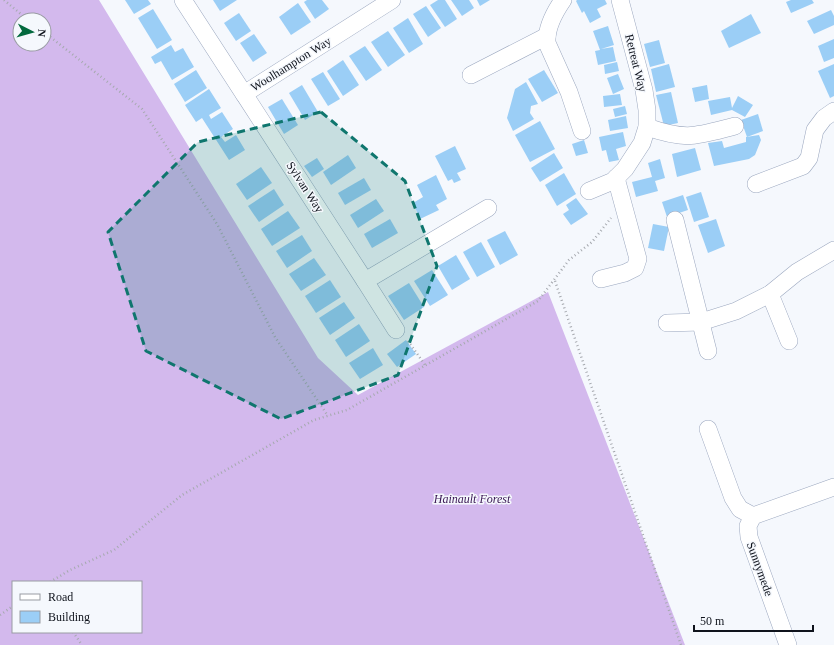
<svg xmlns="http://www.w3.org/2000/svg" width="834" height="645" font-family="'Times New Roman',serif">
<rect width="100%" height="100%" fill="#f5f8fd"/>
<!-- forest -->
<path fill="#d3b9ed" fill-rule="evenodd" d="M0 0H99L318 358 358 395 548 292 685 645H0ZM20 20H44V44H20ZM13 582H141V632H13Z"/>
<!-- building -->
<g fill="#9bcef6">
<path d="M125 0H148L151 4 134 14Z"/>
<path d="M213 0H237L220 11Z"/>
<path d="M307 0H322L329 9 315 19 304 2Z"/>
<path d="M438 0H445L457 19 445 27 430 5Z"/>
<path d="M451 0H469L474 8 462 16Z"/>
<path d="M477 0H490L480 6Z"/>
<path d="M577 0H605L607 4 597 9 601 17 590 23 584 11 582 13 576 1Z"/>
<path d="M791 0H812L814 3 791 13 786 2Z"/>
<path d="M298 3 311 22 291 35 279 17Z"/>
<path d="M426 6 441 28 428 37 413 14Z"/>
<path d="M153 9 172 40 157 49 138 18Z"/>
<path d="M831 10 834 16V25L814 34 807 21Z"/>
<path d="M239 13 251 31 236 41 224 23Z"/>
<path d="M751 14 761 33 729 48 721 31Z"/>
<path d="M408 18 423 44 409 53 393 28Z"/>
<path d="M608 26 614 45 601 49 613 47 616 61 598 65 595 51 600 50 593 31Z"/>
<path d="M388 31 405 55 388 67 371 42Z"/>
<path d="M254 34 267 53 253 62 240 43Z"/>
<path d="M834 39V58L824 62 818 46Z"/>
<path d="M659 40 665 63 650 67 644 44Z"/>
<path d="M171 45 175 52 183 48 194 67 172 80 161 61 155 64 151 57Z"/>
<path d="M365 46 382 70 366 81 349 56Z"/>
<path d="M343 60 359 85 343 96 327 71Z"/>
<path d="M617 62 619 71 605 74 604 65Z"/>
<path d="M669 64 675 87 656 92 651 69Z"/>
<path d="M834 64V96L830 98 818 71Z"/>
<path d="M196 70 207 88 185 102 174 84Z"/>
<path d="M544 70 558 93 542 102 528 79Z"/>
<path d="M323 72 340 99 328 106 311 79Z"/>
<path d="M618 74 624 89 613 94 607 78Z"/>
<path d="M526 82 538 104 531 106 530 113 534 119 513 131 507 118 515 89Z"/>
<path d="M302 85 318 112 305 120 289 93Z"/>
<path d="M707 85 709 99 695 102 692 88Z"/>
<path d="M209 89 221 108 209 115 211 119 222 112 233 129 221 137 225 142 236 135 245 150 229 160 202 118 196 122 185 105Z"/>
<path d="M671 92 678 123 664 126 656 95Z"/>
<path d="M620 94 622 105 604 107 603 96Z"/>
<path d="M738 96 753 105 745 117 732 110 711 115 708 101 730 97 732 108Z"/>
<path d="M282 99 298 125 284 134 268 107Z"/>
<path d="M625 106 627 114 615 117 613 109Z"/>
<path d="M758 114 763 131 747 137 741 120Z"/>
<path d="M626 116 628 128 610 131 608 120Z"/>
<path d="M540 121 555 149 530 162 515 135Z"/>
<path d="M623 132 626 146 616 149 619 160 609 162 606 150 602 151 599 137Z"/>
<path d="M759 135 761 140 755 155 749 159 714 166 708 143 722 141 724 148 746 142V137Z"/>
<path d="M584 140 588 153 576 156 572 144Z"/>
<path d="M455 146 466 169 457 173 461 180 454 183 452 179 448 181 435 156Z"/>
<path d="M695 148 701 170 677 177 672 154Z"/>
<path d="M554 153 563 168 540 182 531 168Z"/>
<path d="M348 155 356 168 331 185 323 172Z"/>
<path d="M317 158 324 169 312 177 304 166Z"/>
<path d="M660 159 665 178 655 181 658 191 636 197 632 182 652 177 648 163Z"/>
<path d="M261 167 272 183 247 200 236 184Z"/>
<path d="M564 173 576 194 557 206 545 185Z"/>
<path d="M436 175 447 199 436 205 439 210 420 219 413 203 423 197 417 185Z"/>
<path d="M364 178 371 190 345 205 338 193Z"/>
<path d="M274 189 284 205 259 222 248 206Z"/>
<path d="M701 192 709 217 694 222 686 197Z"/>
<path d="M683 195 688 210 667 217 662 202Z"/>
<path d="M576 198 588 214 571 225 563 214 569 210 566 205Z"/>
<path d="M376 199 384 211 358 228 350 215Z"/>
<path d="M288 211 300 228 272 246 261 229Z"/>
<path d="M390 219 398 233 372 248 364 234Z"/>
<path d="M716 219 725 246 708 253 698 225Z"/>
<path d="M653 224 669 227 664 251 648 248Z"/>
<path d="M505 231 518 255 500 265 487 240Z"/>
<path d="M302 235 312 251 287 268 276 251Z"/>
<path d="M481 242 495 267 477 277 463 252Z"/>
<path d="M456 255 470 279 452 290 438 266Z"/>
<path d="M314 258 326 275 301 291 289 274Z"/>
<path d="M432 270 448 295 430 306 414 281Z"/>
<path d="M330 280 341 297 316 313 305 296Z"/>
<path d="M409 283 424 307 404 320 388 296Z"/>
<path d="M344 302 355 318 330 335 319 318Z"/>
<path d="M359 324 370 341 346 357 335 340Z"/>
<path d="M406 340 416 354 397 367 387 354Z"/>
<path d="M373 348 383 365 360 379 349 363Z"/>
</g>
<g fill="none" stroke-linecap="round" stroke-linejoin="round">
<!-- minor casing -->
<g stroke="#9ba7bf" stroke-width="18">
<g id="minor">
<path d="M183 0 244 94 392 0"/>
<path d="M563 0C554 13 546 28 547 43L569 92 582 131"/>
<path d="M471 75 547 36"/>
<path d="M244 94 365 281"/>
<path d="M647 127C687 141 696 136 735 126"/>
<path d="M756 184 803 166 809 158 815 130 824 118 834 111"/>
<path d="M589 191 613 181 625 169 642 143 647 127V110L644 90 620 0"/>
<path d="M675 220 708 351"/>
<path d="M601 279 625 273 635 268 638 259 616 178"/>
<path d="M770 294 789 341"/>
<path d="M667 323 701 322 736 311 770 294 797 272 834 250"/>
<path d="M396 330 365 281 488 208"/>
<path d="M708 429 733 498 740 509 753 516"/>
<path d="M788 645 749 537 748 526 753 516 834 487"/>
</g>
</g>
<!-- path -->
<g stroke="#a6a9af" stroke-width="2.5" stroke-dasharray="1 3" stroke-linecap="butt">
<path d="M4 0 28 20"/>
<path d="M44 32 142 109 217 224 275 337 328 416"/>
<path d="M555 281 681 645"/>
<path d="M408 341 425 365"/>
<path d="M50 582 70 570 114 550 182 495 314 420 347 410 538 301 569 260 592 242 611 218"/>
<path d="M0 615 13 606"/>
<path d="M73 632 82 645"/>
</g>
<!-- minor -->
<use href="#minor" stroke="#fff" stroke-width="17"/>
</g>
<!-- marked area -->
<path fill="#0f766e" fill-opacity="0.2" stroke="#0f766e" stroke-width="3" stroke-dasharray="8 5" stroke-linejoin="round" d="M321 112 405 181 437 266 398 375 281 419 146 351 108 232 198 142Z"/>
<g text-anchor="middle" stroke-width="3" stroke-linejoin="round" paint-order="stroke">
<!-- street labels -->
<g font-size="12" fill="#0f131c" stroke="#f5f8fd">
<text transform="translate(636 63) rotate(76)" y="4">Retreat Way</text>
<text transform="translate(291 64) rotate(-32)" y="4">Woolhampton Way</text>
<text transform="translate(305 187) rotate(57)" y="4">Sylvan Way</text>
<text transform="translate(760 569) rotate(70)" y="4">Sunnymede</text>
</g>
<!-- park labels -->
<g font-size="12" font-style="italic" fill="#391653" stroke="#f5f8fd">
<text x="472" y="503">Hainault Forest</text>
</g>
</g>
<!-- legend -->
<rect x="12" y="581" width="130" height="52" fill="#f5f8fd" stroke="#999ca3"/>
<rect x="20" y="594" width="20" height="6" fill="#ffffff" stroke="#999ca3"/>
<text x="48" y="601" font-size="12" fill="#0f131c">Road</text>
<rect x="20" y="611" width="20" height="12" fill="#9bcef6" stroke="#999ca3"/>
<text x="48" y="621" font-size="12" fill="#0f131c">Building</text>
<!-- north arrow -->
<g transform="translate(32 32) rotate(96)"><circle r="19" fill="#f5f8fd" stroke="#999ca3"/>
<path d="M0-3L7 15L0 10L-7 15Z" fill="#03693e"/>
<text y="-6" font-size="11" font-weight="bold" text-anchor="middle" fill="#0f131c">N</text>
</g>
<!-- scale -->
<path d="M694 625v6h119v-6" fill="none" stroke="#0f131c" stroke-width="2"/>
<text x="700" y="625" font-size="12" fill="#0f131c" stroke="#f5f8fd" stroke-width="3" paint-order="stroke">50 m</text>
</svg>
